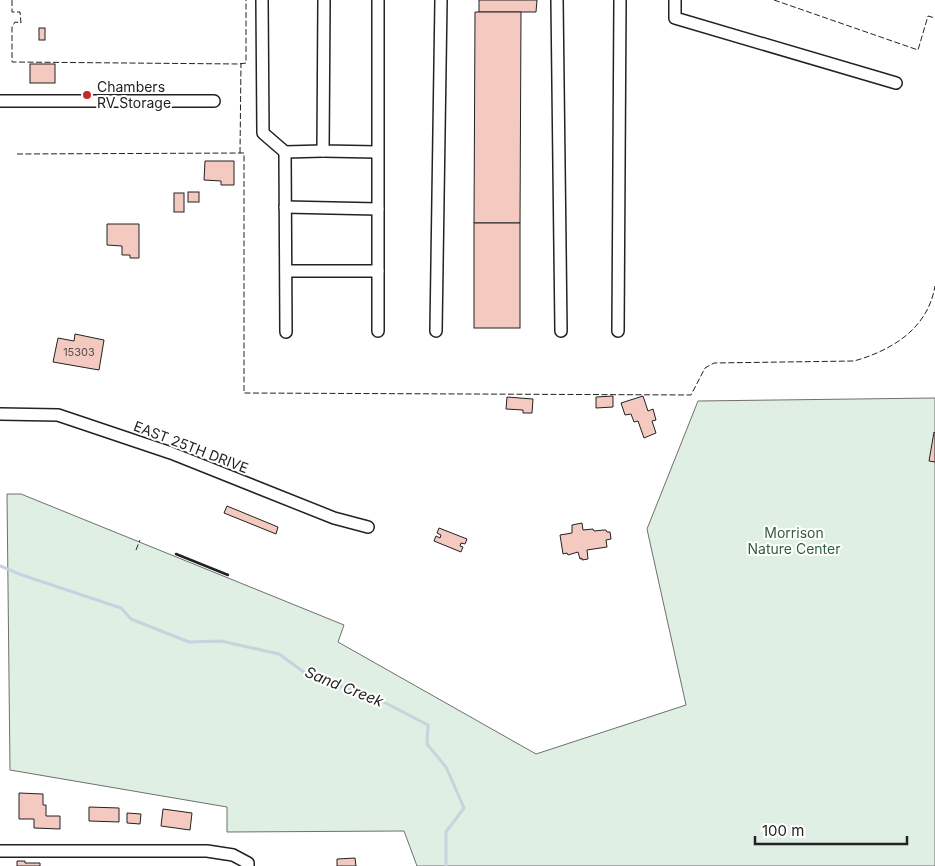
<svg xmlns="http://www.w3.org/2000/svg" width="935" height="866" font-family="Inter,sans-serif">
<rect width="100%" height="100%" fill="#fff"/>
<!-- green -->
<path fill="#e0efe3" stroke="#6f6f6f" d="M935 398V866H417L404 831 227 832V807L10 770 7 494H21L344 625 338 642 536 754 686 705 647 529 698 401Z"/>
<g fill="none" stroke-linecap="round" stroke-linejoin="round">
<!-- stream -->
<path stroke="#c7d3dd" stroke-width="3" d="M0 566 22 575 121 608 131 619 189 642 221 641 279 654 308 675 378 699 428 725 427 744 446 767 464 808 446 832V866"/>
</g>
<!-- building -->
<g fill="#f3c9c0" stroke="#222">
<path d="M479 0H537L536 12H479Z"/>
<path d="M475 12H521L520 223H474Z"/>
<rect x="39" y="28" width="6" height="12"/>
<rect x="30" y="64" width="25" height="19"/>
<path d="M205 161H234V185H221V181L204 180Z"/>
<rect x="188" y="192" width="11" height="10"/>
<rect x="174" y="193" width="10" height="19"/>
<rect x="474" y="223" width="46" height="105"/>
<path d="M107 224H139V258H130V255H122V246L107 245Z"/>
<path d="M75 334 104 340 99 370 53 362 58 338 74 341Z"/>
<path d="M613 396V407L596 408V397Z"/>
<path d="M643 396 648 411 653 409 656 420 652 421 656 433 644 438 638 421 634 422 631 414 625 415 621 403Z"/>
<path d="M507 397 533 399 532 413H523V410L506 409Z"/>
<path d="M934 432 935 433V462L929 461Z"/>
<path d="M227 506 278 527 276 534 224 513Z"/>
<path d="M582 523 583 530 593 529 594 531 604 530H606L607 532H610L611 539 606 540 607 547 587 550 588 559 582 560V558L580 559 578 552 568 555 567 553 563 554 560 535 572 533V525Z"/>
<path d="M439 528 467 539 465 544 461 543 460 546 463 547 461 552 434 541 436 536 440 538 441 535 437 533Z"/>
<path d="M19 793 43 794V805H46V816H60V829L34 828V819H19Z"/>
<path d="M89 807 119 808V822L89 821Z"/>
<path d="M163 809 192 813 190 830 161 826Z"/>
<path d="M127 813 141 814 140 824 127 823Z"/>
<path d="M355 858 356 866H337V859Z"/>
<path d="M17 861H25V863H40V866H17Z"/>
</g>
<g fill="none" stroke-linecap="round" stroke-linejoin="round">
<!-- minor casing -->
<g stroke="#222" stroke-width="14">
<g id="minor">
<path d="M262 0 263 133 285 152 323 151"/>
<path d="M324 0 323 151 377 152"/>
<path d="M557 0 561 331"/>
<path d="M675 0V18L896 83"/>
<path d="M0 101H214"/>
<path d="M285 152 286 332"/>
<path d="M285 207 378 209"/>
<path d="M286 271H378"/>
<path d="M378 331V0"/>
<path d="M436 331 441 0"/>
<path d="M618 331 620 0"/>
<path d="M0 414 58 415 171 453 334 518 368 527"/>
<path d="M0 851H207L233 855 248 863V866"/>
</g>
</g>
<!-- minor -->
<use href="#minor" stroke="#fff" stroke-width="11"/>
<!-- fence -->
<g stroke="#222" stroke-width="1" stroke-dasharray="6 2.5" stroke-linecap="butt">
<path d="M12 0V12H20L21 23 15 22 12 27V62L239 64 246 63V0"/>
<path d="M774 0 918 50 928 16 935 18"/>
<path d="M240 153 241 63"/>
<path d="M17 154 244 153V393L691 395 705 368 714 363 854 361C893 350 928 328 935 286"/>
<path d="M136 550 140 540"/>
</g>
<!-- wall -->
<path stroke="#222" stroke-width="2.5" d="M176 554 228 575"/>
</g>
<!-- markers -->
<circle fill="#c62828" stroke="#fff" stroke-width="2" cx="87" cy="95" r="5"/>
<g text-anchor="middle" stroke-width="4" stroke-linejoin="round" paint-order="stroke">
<!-- number labels -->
<g font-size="11" fill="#564c4a">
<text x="79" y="356">15303</text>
</g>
<!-- poi labels -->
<g font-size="14" fill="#222" stroke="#fff" text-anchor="start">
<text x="97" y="92">Chambers<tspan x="97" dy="16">RV Storage</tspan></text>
</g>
<!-- street labels -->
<g font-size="14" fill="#222" stroke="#fff">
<text transform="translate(191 447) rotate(21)" y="5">EAST 25TH DRIVE</text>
</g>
<!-- park labels -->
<g font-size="14" fill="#2f5e38" stroke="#fff">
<text x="794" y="538">Morrison<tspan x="794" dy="16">Nature Center</tspan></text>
</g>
<!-- water labels -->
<g font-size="15" font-style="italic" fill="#222" stroke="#fff">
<text transform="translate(344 687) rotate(22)" y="5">Sand Creek</text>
</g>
</g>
<!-- scale -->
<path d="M755 836v8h152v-8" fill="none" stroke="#222222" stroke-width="2.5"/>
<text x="762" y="836" font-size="15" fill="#222222" stroke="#ffffff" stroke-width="4" paint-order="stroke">100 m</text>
</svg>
